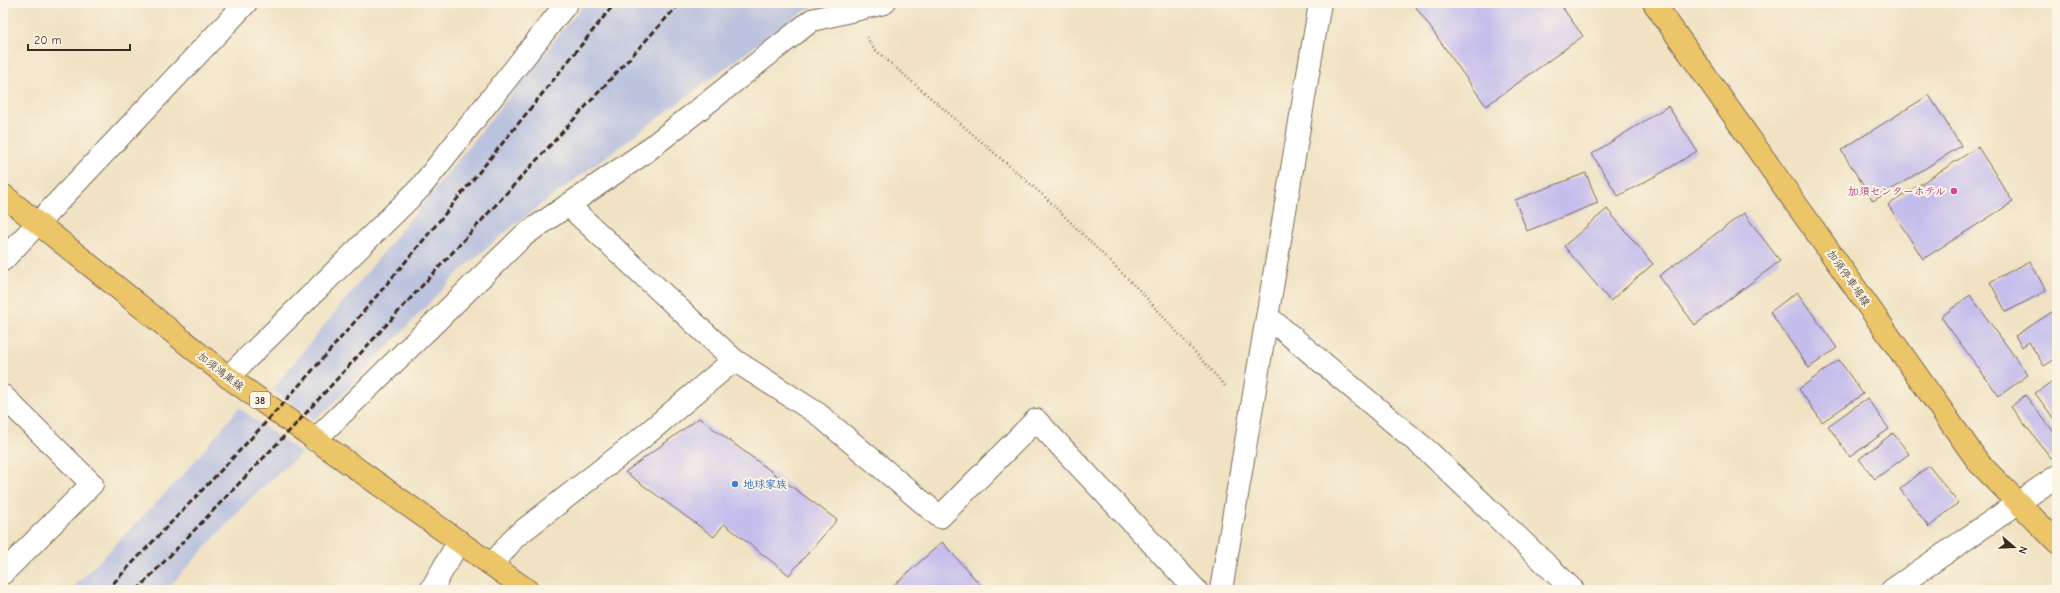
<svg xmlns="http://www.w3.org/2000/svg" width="2060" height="593" font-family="'Comic Neue','Klee One',sans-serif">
<rect width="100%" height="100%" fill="#fcf5e5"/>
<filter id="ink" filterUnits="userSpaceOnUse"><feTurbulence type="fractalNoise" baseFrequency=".025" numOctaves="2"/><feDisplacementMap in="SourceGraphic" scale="8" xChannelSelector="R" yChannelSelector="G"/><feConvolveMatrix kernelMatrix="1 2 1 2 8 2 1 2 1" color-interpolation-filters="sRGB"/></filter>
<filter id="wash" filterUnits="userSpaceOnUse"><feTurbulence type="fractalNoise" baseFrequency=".012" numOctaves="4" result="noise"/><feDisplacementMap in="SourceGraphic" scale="16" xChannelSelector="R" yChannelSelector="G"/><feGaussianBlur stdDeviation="0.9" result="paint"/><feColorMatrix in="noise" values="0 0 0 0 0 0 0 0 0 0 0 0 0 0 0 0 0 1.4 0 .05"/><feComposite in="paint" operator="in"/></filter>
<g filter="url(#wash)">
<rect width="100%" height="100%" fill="#f0e2c2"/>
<!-- industrial -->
<g fill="#bcc3de">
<path d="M585 3H819L793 18 515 224 459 272 330 407 314 419 272 390Z"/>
<path d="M239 408 301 453 252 497 166 590H71L183 475Z"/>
</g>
<g id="blocks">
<!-- building -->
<g fill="#c5bdec">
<path d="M1413 3H1559L1583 36 1486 106Z"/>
<path d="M1929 95 1961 146 1873 201 1841 150Z"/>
<path d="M1668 106 1697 151 1663 172 1618 196 1592 154Z"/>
<path d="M1978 147 2013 202 1923 259 1888 205Z"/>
<path d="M1586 173 1598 203 1527 231 1515 200Z"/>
<path d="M1607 209 1653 264 1610 301 1564 246Z"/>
<path d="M1744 213 1780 261 1695 325 1659 276Z"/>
<path d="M2030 261 2046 291 2006 312 1990 282Z"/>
<path d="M1797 292 1837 348 1809 368 1770 312Z"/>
<path d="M1970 295 2028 375 1999 396 1941 317Z"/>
<path d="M2052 312 2057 321V358L2044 366 2029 342 2022 347 2015 336Z"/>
<path d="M1839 360 1863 394 1822 422 1799 389Z"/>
<path d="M2057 378V423L2035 393Z"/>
<path d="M2025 395 2057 436V453L2051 458 2011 407Z"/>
<path d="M1867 398 1889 429 1850 457 1828 426Z"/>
<path d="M699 418 837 520 789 575 724 524 714 537 625 472Z"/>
<path d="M1893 433 1909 454 1875 479 1859 459Z"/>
<path d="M1929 466 1958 503 1929 527 1900 489Z"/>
<path d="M942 542 985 590H889Z"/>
</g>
</g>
</g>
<g filter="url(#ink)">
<use href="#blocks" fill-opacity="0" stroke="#7a6a57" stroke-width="1"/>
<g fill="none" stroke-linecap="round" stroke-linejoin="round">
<!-- minor casing -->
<g stroke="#7a6a57" stroke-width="24">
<g id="minor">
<path d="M568 205 734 360 818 414 940 517 1036 420 1196 590"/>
<path d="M3 260 246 3"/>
<path d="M1268 317 1429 452 1573 590"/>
<path d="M228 377 420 188 567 3"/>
<path d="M3 396 92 484 3 573"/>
<path d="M315 440 523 236 644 153 812 20 884 3"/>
<path d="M492 565 515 537 637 442 734 360"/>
<path d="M431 590 459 541"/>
<path d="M1221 590 1320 3"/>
<path d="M1892 590 2057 476"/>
</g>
</g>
<!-- major casing -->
<g stroke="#7a6a57" stroke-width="24">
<g id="major">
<path d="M1654 3 1979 463 2057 542"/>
<path d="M3 195 228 377 527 590"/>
</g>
</g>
<!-- path -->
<path stroke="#7a6a57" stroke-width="2.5" stroke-dasharray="1 3" stroke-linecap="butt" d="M867 37 872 47 1044 196 1143 294 1226 387"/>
<!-- minor -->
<use href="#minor" stroke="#fff" stroke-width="22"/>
<!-- major -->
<use href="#major" stroke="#edc569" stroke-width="22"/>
<!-- rail -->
<g stroke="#3b2a1e" stroke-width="3" stroke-dasharray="6 3" stroke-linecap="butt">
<path d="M107 590C163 530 221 472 276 411 395 280 504 141 615 3"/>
<path d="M137 590 295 425 680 3"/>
</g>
</g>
</g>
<!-- markers -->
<circle fill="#d1479c" stroke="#fcf5e5" stroke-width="1.5" cx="1954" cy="191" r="4"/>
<circle fill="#3f7fe0" stroke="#fcf5e5" stroke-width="1.5" cx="735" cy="484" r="4"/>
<g text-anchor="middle" stroke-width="4" stroke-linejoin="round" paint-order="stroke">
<!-- shield labels -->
<rect fill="#fcf5e5" stroke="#75675a" stroke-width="1" x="250" y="392" width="20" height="16" rx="3"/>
<g font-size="10" font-weight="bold" fill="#3b2a1e">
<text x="260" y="404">38</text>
</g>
<!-- hotel labels -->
<g font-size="11" font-weight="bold" fill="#b23c85" stroke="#fcf5e5" text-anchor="end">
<text x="1946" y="195">加須センターホテル</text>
</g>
<!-- street labels -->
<g font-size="11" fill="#3b2a1e" stroke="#fcf5e5">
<text transform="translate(1849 278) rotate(55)" y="4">加須停車場線</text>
<text transform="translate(221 371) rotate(38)" y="4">加須鴻巣線</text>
</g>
<!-- shop labels -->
<g font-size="11" font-weight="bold" fill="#366cbe" stroke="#fcf5e5" text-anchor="start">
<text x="743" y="488">地球家族</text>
</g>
</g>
<!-- margin -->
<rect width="2060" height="593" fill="none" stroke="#fcf5e5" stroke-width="16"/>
<!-- north arrow -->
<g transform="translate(2014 547) rotate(109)" stroke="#fcf5e5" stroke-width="3" paint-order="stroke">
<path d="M0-3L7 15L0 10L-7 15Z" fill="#3b2a1e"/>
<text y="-6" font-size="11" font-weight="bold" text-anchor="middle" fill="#3b2a1e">N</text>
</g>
<!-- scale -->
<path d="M28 44v6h102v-6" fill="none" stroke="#3b2a1e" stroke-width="2"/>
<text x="34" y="44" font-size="12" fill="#3b2a1e" stroke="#fcf5e5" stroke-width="3" paint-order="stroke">20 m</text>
</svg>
